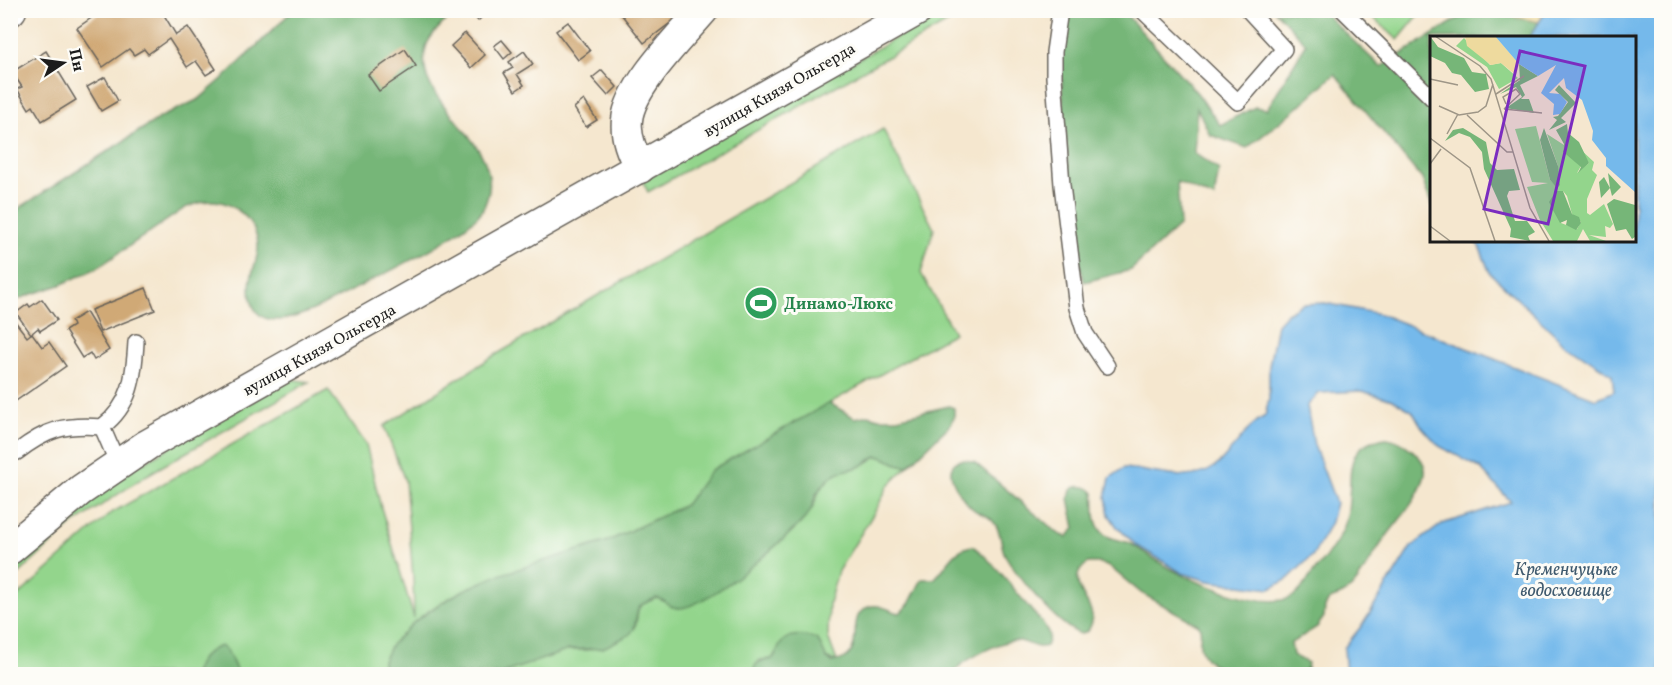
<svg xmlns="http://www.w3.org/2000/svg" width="1672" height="685" font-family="Vollkorn,serif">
<rect width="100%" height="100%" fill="#fdfcf7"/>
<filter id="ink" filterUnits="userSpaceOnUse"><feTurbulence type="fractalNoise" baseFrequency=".0167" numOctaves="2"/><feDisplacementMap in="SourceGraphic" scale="12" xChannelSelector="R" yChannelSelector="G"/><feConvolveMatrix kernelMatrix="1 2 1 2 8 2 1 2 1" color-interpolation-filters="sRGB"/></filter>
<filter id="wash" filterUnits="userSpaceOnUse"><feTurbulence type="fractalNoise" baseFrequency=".008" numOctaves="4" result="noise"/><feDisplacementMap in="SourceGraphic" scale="24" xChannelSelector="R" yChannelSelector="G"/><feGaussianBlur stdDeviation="1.35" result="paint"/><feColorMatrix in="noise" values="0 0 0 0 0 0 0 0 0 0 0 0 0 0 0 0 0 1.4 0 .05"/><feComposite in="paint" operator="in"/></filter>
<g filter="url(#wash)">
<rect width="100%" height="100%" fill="#f5e7cf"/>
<!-- green -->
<g fill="#93d58c" stroke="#587854" stroke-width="1.5">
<path d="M944 11H969L648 192 642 180Z"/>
<path d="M1366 11H1422L1398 40Z"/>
<path d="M883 129 934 229 921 273 954 333 711 470C703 481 694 499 683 506 651 526 609 542 573 553 515 572 454 584 408 628 394 641 382 654 383 674H309L300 672 285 674H11V602L111 513 328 390 366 444 380 504 414 618 413 577 405 481 384 426 492 357Z"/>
<path d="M290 379 309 382 147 475 72 525 11 581V567L29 549 135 467Z"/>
<path d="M877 456C888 457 896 467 908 466L888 486 877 508 838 571 829 603 828 637 837 661 827 659 806 636 788 638 780 645 772 659 760 660 753 670V674H500L554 654 569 650H588L636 624 638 609 645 602 656 598 665 601 672 607 687 606 731 582 800 524 813 507 820 489 831 477 841 471 861 466Z"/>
</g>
<!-- forest -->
<g fill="#76b678" stroke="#49694a" stroke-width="1.5">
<path d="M292 11H453C446 23 430 33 426 47 411 103 497 135 489 191 487 201 484 209 478 216 447 245 387 272 349 292 320 307 250 349 250 287 250 273 258 261 258 247 258 232 249 217 236 209 219 197 204 200 185 208L97 268 60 285 32 294 11 302 10 214 161 117 199 99 229 73Z"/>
<path d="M1064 11H1123L1198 94 1220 125 1255 107 1267 109 1306 44 1275 11H1322L1381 67 1470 11H1484L1539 22 1530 37 1432 38V206L1422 179 1335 74 1295 110 1247 148 1210 135 1197 108 1194 153 1219 170 1214 198 1177 182 1180 225 1131 270 1084 282 1075 240 1064 121 1060 49Z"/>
<path d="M829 403 855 418 868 415 879 418H897L949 406 954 408V417L950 425 908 466C896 467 888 457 877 456 871 459 866 463 861 466 851 471 840 469 831 477 826 482 819 488 816 495 813 502 813 509 807 516 789 537 704 611 677 608 669 607 664 599 656 598L641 605 638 609 634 629 629 635 603 648 569 650 500 674H383V661L391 645 414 622 443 602 464 590 496 576 608 541 685 505 711 470Z"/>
<path d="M1387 438C1401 440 1428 457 1425 474 1420 500 1395 523 1381 544 1372 557 1365 571 1355 584L1343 594 1330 599 1325 607 1324 617 1317 627 1291 643 1293 655 1308 663 1307 669 1299 674C1269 675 1220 683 1202 652 1196 642 1204 634 1199 625L1141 593 1111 568 1100 563H1088C1059 583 1100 604 1091 625 1089 630 1087 632 1081 634 1058 627 1017 576 1005 555 1000 545 1002 533 995 524 988 513 981 516 973 509 964 501 941 472 956 462 961 459 969 460 974 462L1059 534 1067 537 1075 528 1069 498 1071 490C1077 484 1089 486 1094 493 1096 507 1092 520 1102 532 1108 540 1122 539 1131 544 1145 552 1158 562 1173 570 1197 583 1271 613 1295 595 1302 590 1307 581 1312 574 1325 557 1341 541 1346 520 1356 485 1336 443 1387 438Z"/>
<path d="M973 546C995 563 1013 588 1031 610 1036 616 1045 624 1048 632 1050 637 1048 642 1046 646 1035 650 1029 642 1019 641 1003 638 960 662 952 674H753C754 661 760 661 772 659 777 654 778 646 783 641 791 633 809 635 818 640L827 659 832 662C873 658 839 613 872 606 882 604 891 612 900 613L909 604 922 579H934C948 567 952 548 973 546Z"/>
<path d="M221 646 227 650 238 674H194C198 661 207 650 221 646Z"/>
</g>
<!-- sand -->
<path fill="#eeda9e" stroke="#857b5d" stroke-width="1.5" d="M1484 11H1546L1539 22Z"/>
<!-- water -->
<path fill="#75b9eb" stroke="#486a84" stroke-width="1.5" d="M1546 11H1661V674H1346L1344 648 1363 624 1411 547 1442 524 1511 502 1480 468 1439 446 1422 427 1412 411 1393 400 1362 391 1319 393 1307 406 1314 445 1336 503 1331 522 1314 554 1288 579 1270 589 1208 581 1182 573 1136 545 1117 527 1109 515 1106 497 1110 478 1124 468C1154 470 1189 486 1216 466 1222 462 1227 454 1232 449 1243 437 1250 424 1265 416L1269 399V366L1277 324 1287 313 1302 304 1325 303 1380 314 1596 399 1614 391 1612 375 1563 342 1490 273 1479 246 1473 240H1634V38L1530 37Z"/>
<g id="blocks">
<!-- building -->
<g fill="#d0a976">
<path d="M103 10H161L176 35 188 27 216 69 206 75 196 61 187 67 169 39 148 54 144 49 134 55 129 49 103 67 77 28Z"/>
<path d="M468 10H489L478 21Z"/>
<path d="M625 10H676L674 12 678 17 644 43 621 14Z"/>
<path d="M568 22 590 51 578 60 556 31Z"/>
<path d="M465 33 485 55 471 68 451 46Z"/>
<path d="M502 40 512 52 504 59 494 46Z"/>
<path d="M405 49 416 66 379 91 368 75Z"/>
<path d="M46 51 76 100 42 121 33 106 29 109 17 89 22 87 12 72Z"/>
<path d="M524 51 533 64 517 74 524 85 515 91 504 73 513 68 509 62Z"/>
<path d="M602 70 617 87 608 96 592 78Z"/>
<path d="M105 77 118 101 101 111 87 87Z"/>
<path d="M584 100 597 120 586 127 574 108Z"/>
<path d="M146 288 155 310 100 332 91 310Z"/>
<path d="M42 299 57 320 40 331 38 328 31 334 16 313 28 304 30 307Z"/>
<path d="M86 312 109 350 94 360 90 353 82 358 65 331 73 326 71 321Z"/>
<path d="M14 320 27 337 32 333 42 347 49 342 66 366 10 405V323Z"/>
</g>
</g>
</g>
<g filter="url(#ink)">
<use href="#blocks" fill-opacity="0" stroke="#68635b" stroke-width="1.5"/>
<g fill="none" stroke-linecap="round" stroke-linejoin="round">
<!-- service casing -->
<g stroke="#68635b" stroke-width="18">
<g id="service">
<path d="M1060 10 1054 52V77L1062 185 1077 308 1085 333 1107 366"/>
<path d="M1142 10 1238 102 1284 49 1248 10"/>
<path d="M1343 10 1432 98"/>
<path d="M102 427C131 405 134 377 136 342"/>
<path d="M17 452C47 429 64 424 102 427L118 464"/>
</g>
</g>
<!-- minor casing -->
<g stroke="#68635b" stroke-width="33">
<g id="minor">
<path d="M10 11 11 10"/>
<path d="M640 168C632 153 625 137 627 120 630 86 681 36 703 10"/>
<path d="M10 549 81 490 147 445 918 10"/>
</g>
</g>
<!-- service -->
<use href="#service" stroke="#fff" stroke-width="15"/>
<!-- minor -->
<use href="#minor" stroke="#fff" stroke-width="30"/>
</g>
</g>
<!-- icons -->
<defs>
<g id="stadium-disc" transform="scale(1.725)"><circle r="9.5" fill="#2e9e5b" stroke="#fdfcf7"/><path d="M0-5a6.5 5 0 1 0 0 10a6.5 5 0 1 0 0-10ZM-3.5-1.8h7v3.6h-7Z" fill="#fff"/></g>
</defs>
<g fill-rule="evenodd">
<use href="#stadium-disc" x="761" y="303"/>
</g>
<g text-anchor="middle" stroke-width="6" stroke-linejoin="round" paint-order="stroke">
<!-- street labels -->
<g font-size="16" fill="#1c1c1c" stroke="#fdfcf7">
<text transform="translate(779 89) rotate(-30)" y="6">вулиця Князя Ольгерда</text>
<text transform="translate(319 349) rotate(-29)" y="6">вулиця Князя Ольгерда</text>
</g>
<!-- leisure labels -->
<g font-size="16" font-weight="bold" fill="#27864d" stroke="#fdfcf7" text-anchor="start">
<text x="784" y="309">Динамо-Люкс</text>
</g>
<!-- water labels -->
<g font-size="18" font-style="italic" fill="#405b6f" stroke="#fdfcf7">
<text x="1566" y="575">Кременчуцьке<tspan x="1566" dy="21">водосховище</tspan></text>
</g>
</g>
<!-- overview -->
<g transform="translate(1430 36)">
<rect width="206" height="206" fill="#f5e7cf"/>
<path d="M34 2 60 29 71 27 88 42 69 53 57 31 26 10ZM106 90 120 144 127 151 128 130 117 98 134 109 133 116 151 130 147 137 159 127 150 113 164 126 162 134 167 139 157 163V177L160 179 174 168 183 188 180 192 175 190 176 201 159 199 176 205H160L153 193 147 205H123L110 184 97 151 118 147 102 146 85 93ZM125 155H133L137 160 142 178 151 186 147 193 131 187 124 168Z" fill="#93d58c" fill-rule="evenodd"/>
<path d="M0 0 8 11 34 22 42 36 56 38 59 53 45 56 31 39 22 37 15 27 0 20ZM89 28 108 40 90 49 95 59 91 63H99L104 77 76 72 92 61 86 51 70 58 90 44ZM129 49 146 67 131 82 136 86 119 94 127 84 123 81 128 80 138 66 125 54ZM137 88 138 97 149 106 159 127 148 137 151 131 133 116 134 108 126 94ZM33 92 56 106 60 127 67 134 84 133 90 154 79 155 77 160 85 185H97L105 196 98 200 100 205 80 201 81 193 54 133 52 116 40 101 29 97 15 105 23 94ZM114 92 128 130 130 149 127 152 120 144 110 104ZM178 137 191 151 182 160 180 152 171 162 169 146 174 141 180 152ZM126 155H133L142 178 149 181 151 187 146 194 136 189 137 184 130 187 124 176 119 166ZM184 163 205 169V201L202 203 196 193 186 195 177 168Z" fill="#76b678"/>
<path d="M35 0H65L89 28 86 39 71 27 61 29 37 10Z" fill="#eeda9e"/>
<path d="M65 0H205V156L176 130V122L162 104 163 95 152 64 136 52 134 42 119 57 130 58 137 66 130 78 123 79 124 68 111 57 126 29 108 40 89 28Z" fill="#75b9eb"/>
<path fill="none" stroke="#9e9687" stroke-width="1.5" d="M5 0 50 30 61 43 100 172 119 205M0 43 28 49M66 58 94 40M9 70 29 79 48 76 56 70 63 48M74 73 90 58 86 53 73 61 76 68M74 73 112 77M37 79 77 116H83M17 98 28 78M0 102 40 132 65 205M0 128 11 113M0 190 20 205"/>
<path fill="#7b2cbf" fill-opacity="0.15" stroke="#7b2cbf" stroke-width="3" d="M90 15 155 30 118 188 54 173Z"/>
<rect width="206" height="206" fill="none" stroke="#1c1c1c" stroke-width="3"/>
</g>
<!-- margin -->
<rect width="1672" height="685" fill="none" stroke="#fdfcf7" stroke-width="36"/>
<!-- north arrow -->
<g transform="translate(63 63) rotate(77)" stroke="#fdfcf7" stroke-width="4.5" paint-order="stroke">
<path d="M0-4.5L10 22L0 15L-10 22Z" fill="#1c1c1c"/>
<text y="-9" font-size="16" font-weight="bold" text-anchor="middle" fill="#1c1c1c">Пн</text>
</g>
</svg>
